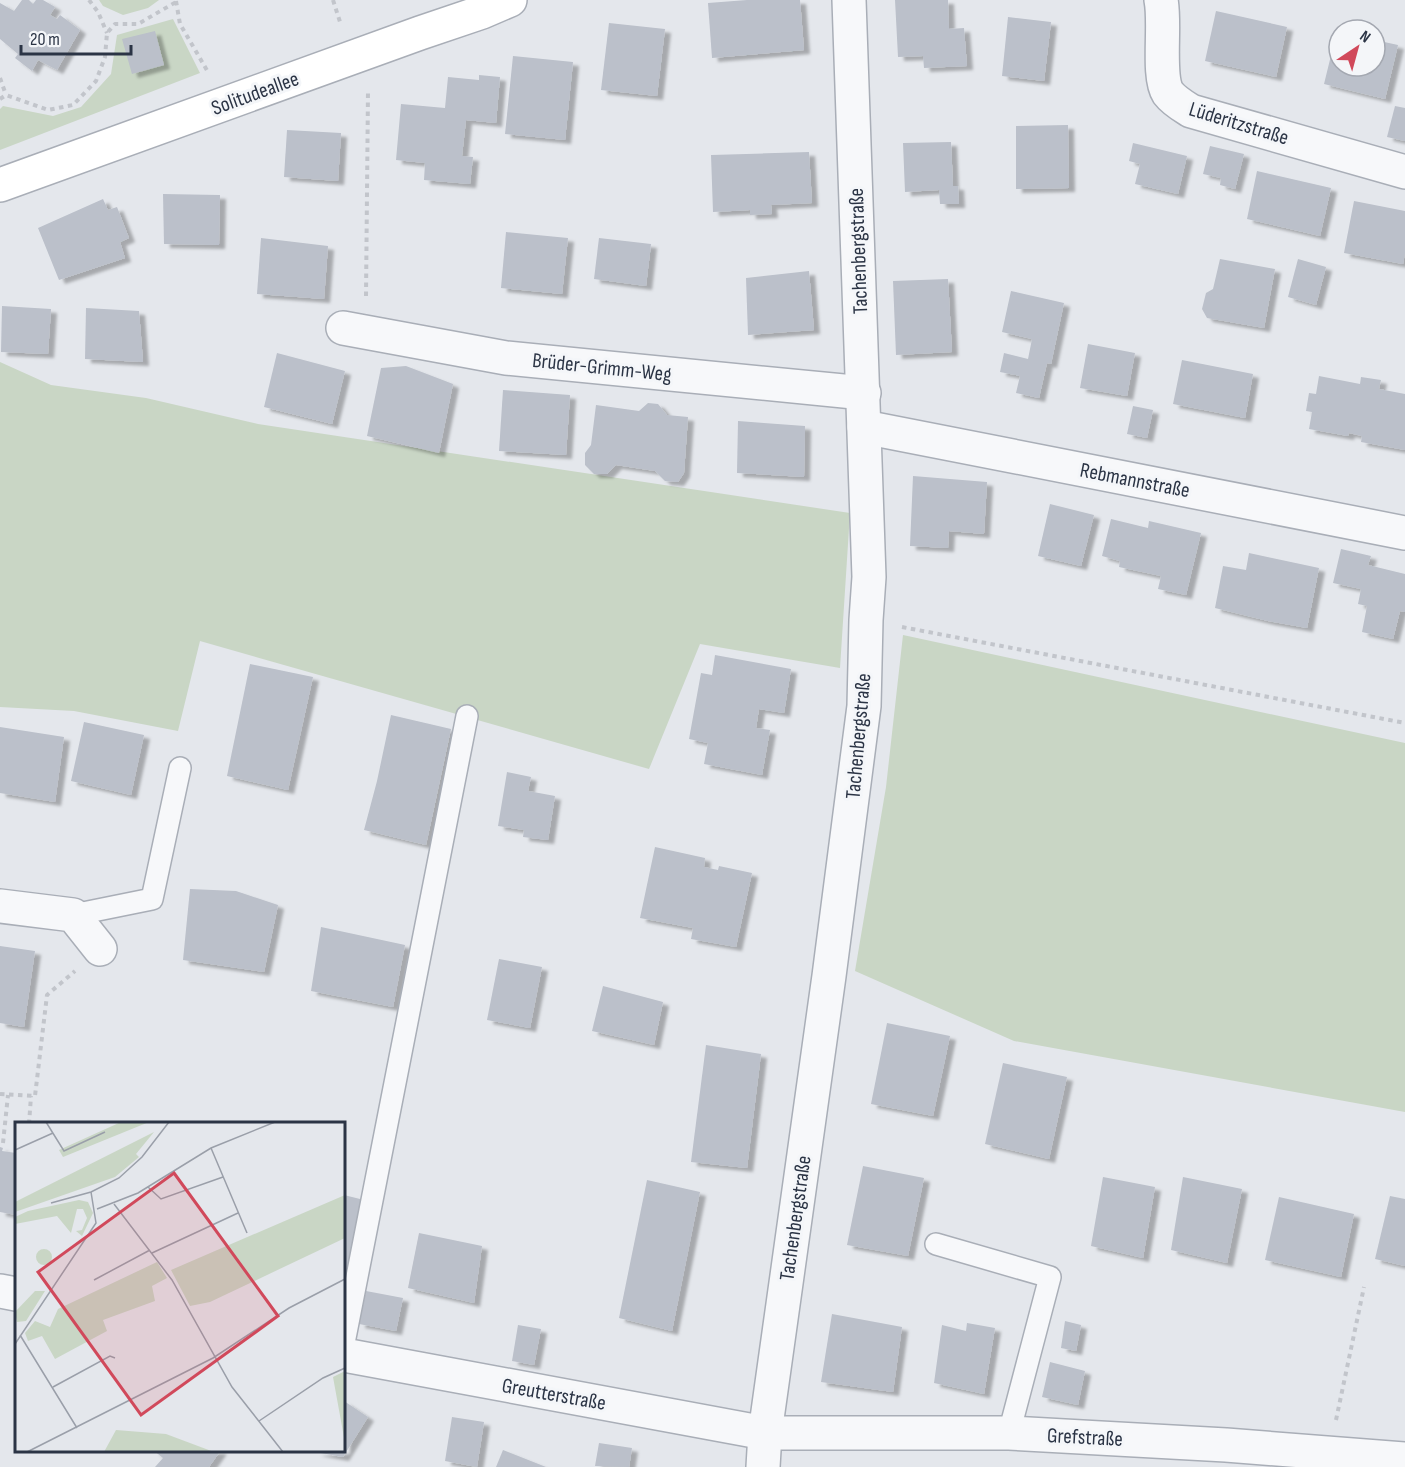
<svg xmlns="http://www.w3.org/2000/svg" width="1405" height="1467" font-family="'Sofia Sans Condensed',sans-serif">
<defs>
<filter id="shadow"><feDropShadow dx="6" dy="4" stdDeviation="1.5" flood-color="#0004"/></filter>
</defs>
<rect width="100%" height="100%" fill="#e4e7ec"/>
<!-- green -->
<g fill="#c9d6c5">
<path d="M99 0H159L148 8 123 15 103 6Z"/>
<path d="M173 19 200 73 0 150V109L3 106 53 116 81 107 111 74 117 35Z"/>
<path d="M0 362 51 385 146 398 258 424 850 513 840 668 700 644 649 769 200 641 178 731 74 711 0 707Z"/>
<path d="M903 635 1405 743V1112L1014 1041 855 971 886 787Z"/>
</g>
<!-- building -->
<g fill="#bbc0ca" filter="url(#shadow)">
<path d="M22 0H29L33 4 36 0H43L55 7 50 15 57 19 60 15 80 30 57 70 38 60 32 71 15 58 18 54 0 39V3L14 11Z"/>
<path d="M747 0H800L804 50 712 58 708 3Z"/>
<path d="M895 0H948L949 29 964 28 967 66 924 68 923 56 898 57Z"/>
<path d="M1216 11 1287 27 1276 77 1205 61Z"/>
<path d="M1008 17 1051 22 1044 81 1002 76Z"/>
<path d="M609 23 665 29 657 96 601 90Z"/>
<path d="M155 31 164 65 132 74 122 39Z"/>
<path d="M1337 31H1339V66H1375V40L1398 45 1385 99 1324 84Z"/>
<path d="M513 56 573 62 565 140 505 134Z"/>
<path d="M479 75 500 77 496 123 466 120 462 156 473 157 470 184 424 180 425 163 396 160 401 104 445 108 448 77 479 80Z"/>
<path d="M1395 106 1405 108V141L1387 137Z"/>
<path d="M1068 125 1069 188 1016 189V126Z"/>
<path d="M287 130 341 133 338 181 284 177Z"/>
<path d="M951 142 953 186H958L959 204H940L939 190 905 192 903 143Z"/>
<path d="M1133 143 1187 156 1178 194 1135 184 1140 164 1129 161Z"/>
<path d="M1210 146 1244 154 1235 189 1220 185 1221 178 1203 174Z"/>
<path d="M809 152 812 203 771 205 772 214 750 215V210L713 212 711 155Z"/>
<path d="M1257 171 1331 188 1320 236 1247 219Z"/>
<path d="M163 194 220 195 219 245 164 244Z"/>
<path d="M103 199 108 210 117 207 129 238 120 242 125 258 59 280 38 228Z"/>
<path d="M1354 201 1405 211V253L1403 264 1344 253Z"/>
<path d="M506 232 568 238 562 294 501 288Z"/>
<path d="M261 238 328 246 324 299 257 294Z"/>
<path d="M599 238 651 244 646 286 594 279Z"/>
<path d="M1220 259 1275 269 1264 328 1207 318 1202 309 1206 293 1213 289Z"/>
<path d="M1298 259 1326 267 1316 305 1288 297Z"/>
<path d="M809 271 814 330 748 335 746 278Z"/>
<path d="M948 279 952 352 896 355 893 281Z"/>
<path d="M1011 291 1064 303 1051 364 1047 363 1039 398 1016 393 1020 376 1000 372 1004 353 1028 359 1032 339 1002 332Z"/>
<path d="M2 306 51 309 48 354 1 352Z"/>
<path d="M86 308 139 311 143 362 85 359Z"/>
<path d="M1088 344 1135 353 1127 396 1080 388Z"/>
<path d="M277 353 345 371 332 424 264 407Z"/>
<path d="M1182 360 1253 374 1245 418 1173 404Z"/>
<path d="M406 366 453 384 439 453 367 436 381 368Z"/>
<path d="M1319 376 1360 384 1361 377 1381 380 1379 389 1405 394V450L1361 442 1362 436 1349 433 1348 436 1309 429 1312 412 1306 411 1309 393 1316 394Z"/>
<path d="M503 390 570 395 566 455 499 451Z"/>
<path d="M648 403 658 404 667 415 688 417 684 473 678 482 665 481 655 471 616 465 607 474H594L585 465V453L591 445 596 405 639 411Z"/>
<path d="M1133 406 1153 410 1147 438 1127 434Z"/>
<path d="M738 421 805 426 804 477 737 473Z"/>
<path d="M913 476 987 482 984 534 949 531 948 548 910 546Z"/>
<path d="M1050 504 1094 515 1081 566 1038 556Z"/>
<path d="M1111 519 1148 528 1149 521 1201 533 1186 595 1158 589 1161 576 1119 567 1120 561 1102 556Z"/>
<path d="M1341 549 1371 556 1368 565 1405 574V612L1400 611 1393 639 1362 632 1367 606 1358 604 1361 589 1333 583Z"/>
<path d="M1249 553 1319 568 1307 628 1268 621 1215 608 1223 566 1246 570Z"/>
<path d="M715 655 791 669 784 713 759 709 756 728 770 730 762 775 704 764 708 743 689 739 701 673 712 675Z"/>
<path d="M250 664 313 677 288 790 227 776Z"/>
<path d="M391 715 451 729 426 845 364 830 377 781Z"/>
<path d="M84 722 144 735 131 795 71 781Z"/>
<path d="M0 727 64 737 55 802 0 793Z"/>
<path d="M507 772 531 777 528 791 555 796 548 840 523 837 524 830 498 826Z"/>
<path d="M655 847 705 858 704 867 718 870 719 866 752 873 736 947 691 939 693 928 640 918Z"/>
<path d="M190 889 236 891 278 905 264 972 183 960Z"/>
<path d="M321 927 405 945 393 1007 311 991Z"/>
<path d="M0 946 35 951 24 1027 0 1023Z"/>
<path d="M499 959 542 967 530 1028 487 1020Z"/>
<path d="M603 986 663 1002 654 1045 592 1031Z"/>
<path d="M887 1023 950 1036 933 1116 871 1104Z"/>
<path d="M706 1045 761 1054 747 1168 691 1162Z"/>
<path d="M1003 1063 1067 1077 1049 1159 985 1144Z"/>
<path d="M0 1147 3 1148 2 1151 16 1153V1215L0 1212Z"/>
<path d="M863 1166 924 1178 908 1256 847 1245Z"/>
<path d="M1103 1177 1155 1187 1143 1258 1091 1246Z"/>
<path d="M1183 1177 1242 1189 1227 1263 1171 1250Z"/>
<path d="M647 1180 700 1192 672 1331 619 1318Z"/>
<path d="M344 1195 368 1201 353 1275 344 1273Z"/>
<path d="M1390 1196 1405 1199V1266L1375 1259Z"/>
<path d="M1279 1197 1354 1214 1341 1277 1265 1260Z"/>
<path d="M419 1233 482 1246 474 1303 408 1288Z"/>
<path d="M366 1291 403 1298 396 1331 359 1324Z"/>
<path d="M832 1314 902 1327 893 1392 821 1382Z"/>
<path d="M1065 1321 1081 1325 1076 1351 1061 1348Z"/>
<path d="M967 1323 995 1328 984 1394 934 1383 942 1325 966 1331Z"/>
<path d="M518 1325 541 1329 534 1365 512 1361Z"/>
<path d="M1050 1362 1085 1371 1078 1405 1042 1397Z"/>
<path d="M344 1401 368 1417 343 1457 315 1452 344 1450Z"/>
<path d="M452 1417 484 1422 477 1467 445 1461Z"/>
<path d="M599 1443 632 1448 629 1467 595 1466Z"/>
<path d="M153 1450H221L209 1467H155L163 1458Z"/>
<path d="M503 1450 546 1467H496Z"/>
</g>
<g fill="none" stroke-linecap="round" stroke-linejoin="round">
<!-- lane casing -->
<g stroke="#a9aeb7" stroke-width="24">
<g id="lane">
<path d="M73 915 152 899 180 768"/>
<path d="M936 1244 1050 1277 1009 1433"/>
<path d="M344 1343 467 716"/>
</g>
</g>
<!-- street casing -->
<g stroke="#a9aeb7" stroke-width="36">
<g id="street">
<path d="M1161 0C1166 24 1157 76 1168 93 1174 101 1183 106 1191 111L1405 172"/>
<path d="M343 328 506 358 864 393"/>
<path d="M864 427 1405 533"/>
<path d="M0 906 73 915 100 949"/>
<path d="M0 1291 16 1294"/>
<path d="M344 1355 765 1433H1009L1226 1445 1405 1459"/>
<path d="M763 1467 765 1433 829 976 864 706 866 620 869 577 849 0"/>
</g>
</g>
<!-- secondary casing -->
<g stroke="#a9aeb7" stroke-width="36">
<path id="secondary" d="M0 185 420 33 482 12 510 0"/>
</g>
<!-- path -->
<g stroke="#c2c5cb" stroke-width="4" stroke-dasharray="4.5 4.5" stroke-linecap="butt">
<path d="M89 0 98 12 107 33"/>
<path d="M333 0 341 25"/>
<path d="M176 1 180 24 208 72"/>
<path d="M0 78 6 95"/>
<path d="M0 99 6 95 48 110 73 105 96 81 105 57 107 33 115 24H138L176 2"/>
<path d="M366 296 368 90"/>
<path d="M902 627 1405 723"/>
<path d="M0 1094 35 1096 47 995 75 971"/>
<path d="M29 1124 31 1096"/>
<path d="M3 1143 8 1095"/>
<path d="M1336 1420 1364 1287"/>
</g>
<!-- lane -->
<use href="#lane" stroke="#f7f8fa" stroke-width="21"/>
<!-- street -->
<use href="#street" stroke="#f7f8fa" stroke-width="33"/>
<!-- secondary -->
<use href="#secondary" stroke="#fff" stroke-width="33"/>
</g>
<g text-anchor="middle" stroke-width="6" stroke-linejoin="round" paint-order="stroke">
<!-- street labels -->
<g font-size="21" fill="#2b3445" stroke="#f4f6f9">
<text transform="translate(255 93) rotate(-20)" y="7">Solitudeallee</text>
<text transform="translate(1239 123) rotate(17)" y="7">Lüderitzstraße</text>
<text transform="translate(858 251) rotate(-92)" y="7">Tachenbergstraße</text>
<text transform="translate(602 367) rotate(6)" y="7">Brüder-Grimm-Weg</text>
<text transform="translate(1135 480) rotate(11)" y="7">Rebmannstraße</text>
<text transform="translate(858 736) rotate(-85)" y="7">Tachenbergstraße</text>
<text transform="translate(795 1218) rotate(-82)" y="7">Tachenbergstraße</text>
<text transform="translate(554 1394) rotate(10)" y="7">Greutterstraße</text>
<text transform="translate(1085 1437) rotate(3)" y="7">Grefstraße</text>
</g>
</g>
<!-- overview -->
<g transform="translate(15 1122)">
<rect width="330" height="330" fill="#e4e7ec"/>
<path d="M106 0H134L48 35 44 28ZM139 10 121 32 124 35 100 55 0 90V80ZM330 73V116L195 180 175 184 156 148ZM64 78 73 80 78 91 67 114 61 109 67 108 72 96 68 87H62L56 111 42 94 0 102V95L13 89ZM21 135a8 8 0 1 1 16 0a8 8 0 1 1-16 0ZM142 140 152 156 137 164 140 179 88 198 92 209 40 237 27 214 13 219 10 211 20 199 35 205 43 187ZM20 169H30L11 199 2 200 0 190ZM330 249V321L318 255ZM101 308 151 312 199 330H89Z" fill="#c9d6c5"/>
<path fill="none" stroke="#9a9fa9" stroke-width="1.5" d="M31 0 49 29 90 10M196 26 232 111M0 28 38 11M133 65 146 77 208 55M36 81 76 70 104 56 127 35 154 0M99 82 157 158 217 265 268 330M82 87 123 71 196 26 260 0M137 131 223 91M79 158 135 128M5 213 62 306M0 222 81 101 76 70M38 265 95 234 100 236M244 299 308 256 330 246M12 330 198 236 274 186 330 157"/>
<path fill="#d1495b" fill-opacity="0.15" stroke="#d1495b" stroke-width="3" d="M159 51 263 194 126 293 23 150Z"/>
<rect width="330" height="330" fill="none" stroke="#2b3445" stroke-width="3"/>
</g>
<!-- north arrow -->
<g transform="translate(1357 48) rotate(36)"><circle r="28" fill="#f4f6f9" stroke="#a4a8b1" stroke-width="1.5"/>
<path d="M0-4.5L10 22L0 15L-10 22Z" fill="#d1495b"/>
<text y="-9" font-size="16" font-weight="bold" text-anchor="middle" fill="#2b3445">N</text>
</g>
<!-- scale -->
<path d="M21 45v9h110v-9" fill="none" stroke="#2b3445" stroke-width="3"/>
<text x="30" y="45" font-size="18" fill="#2b3445" stroke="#f4f6f9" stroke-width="4.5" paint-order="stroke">20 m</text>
</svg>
